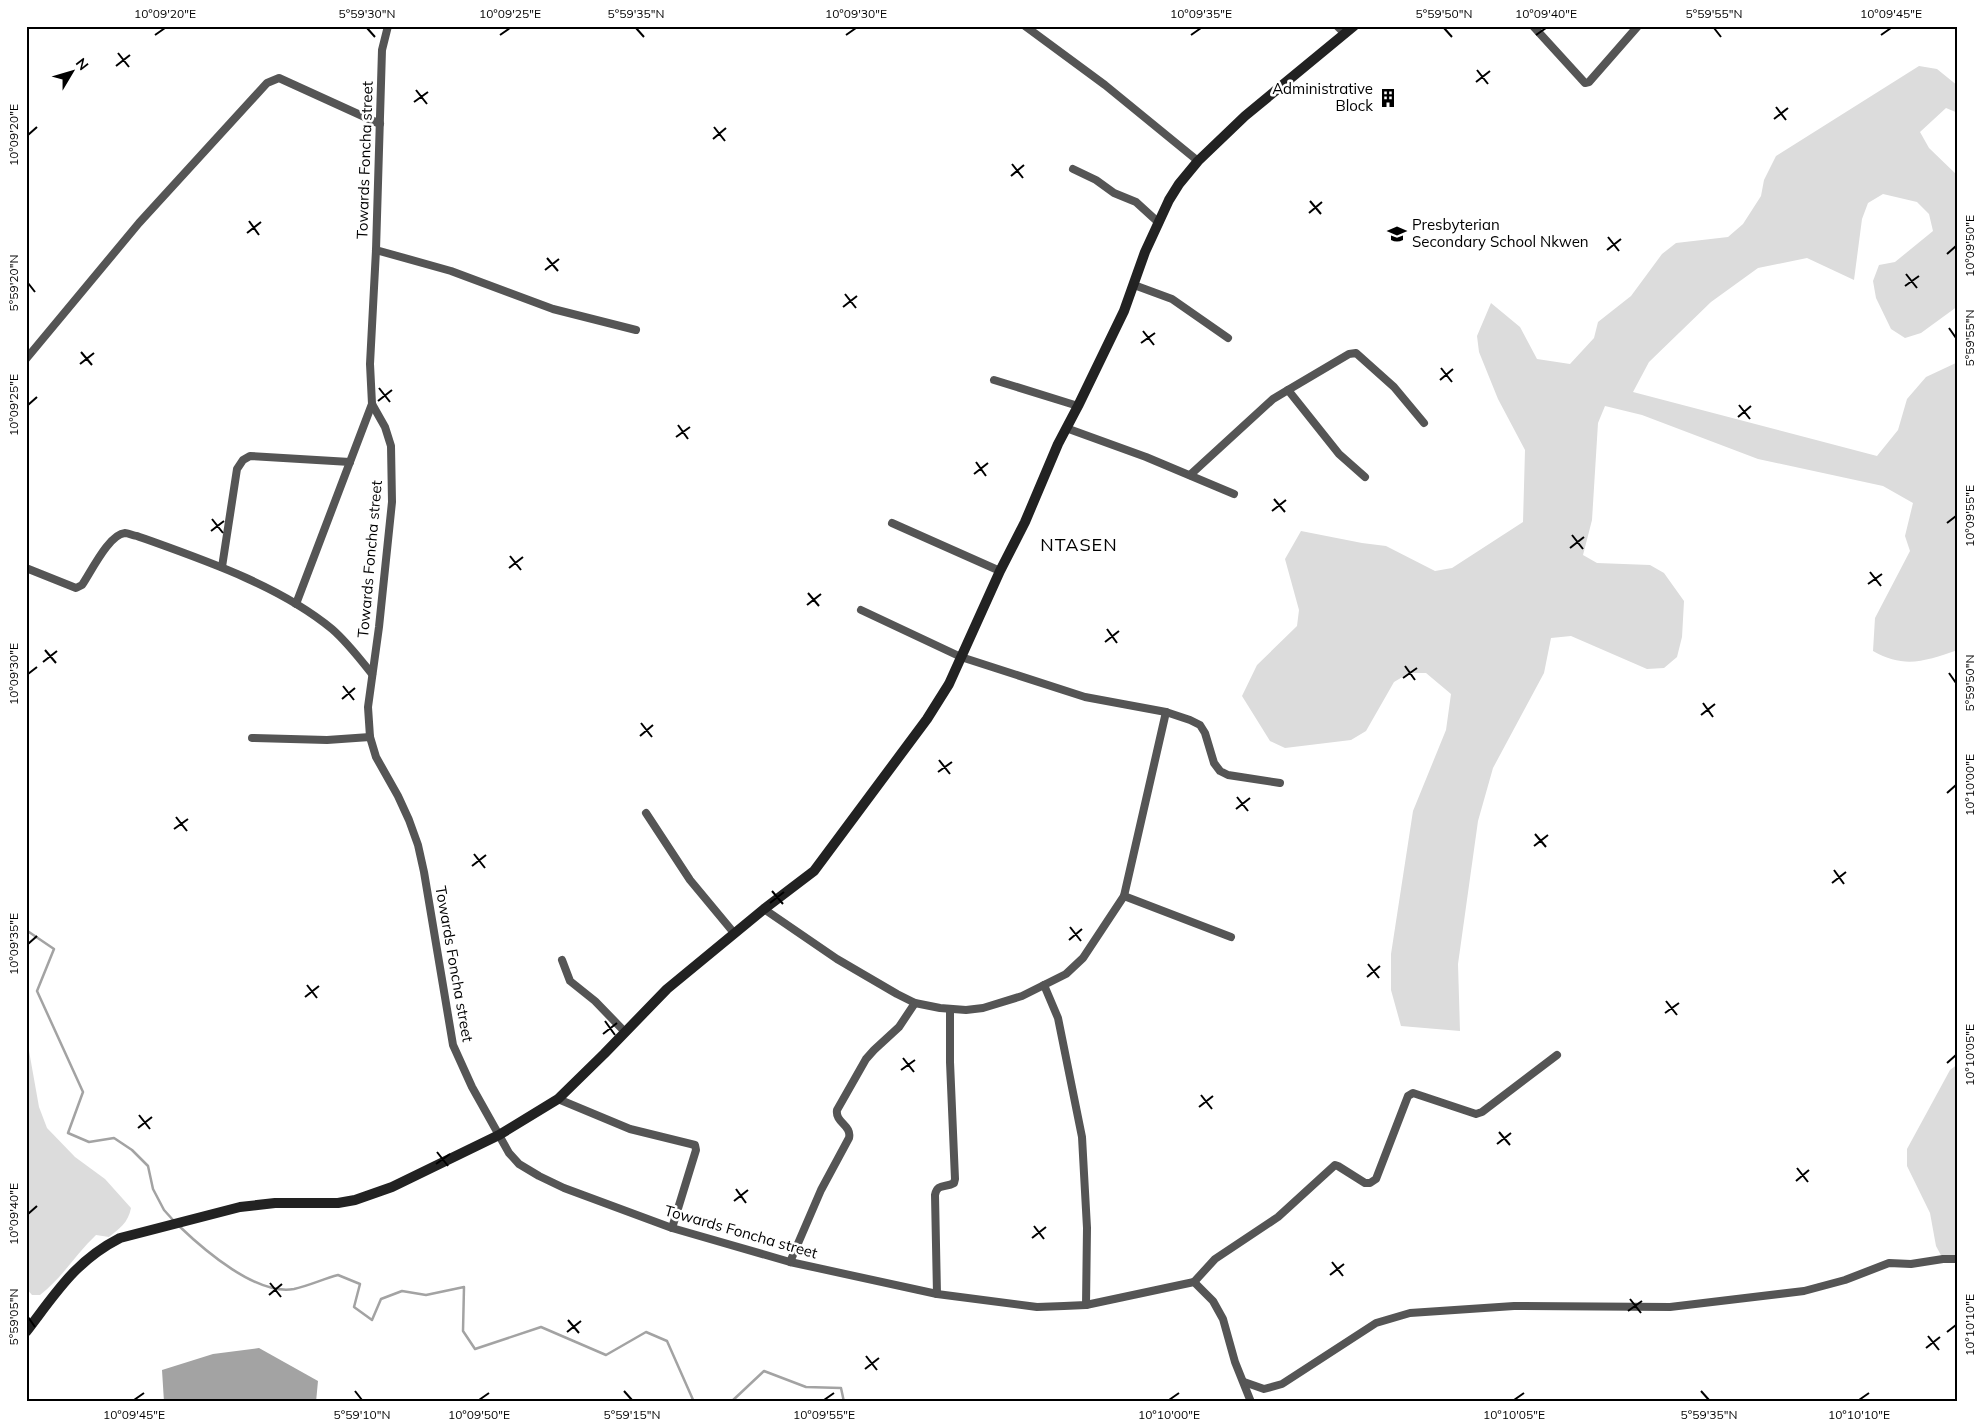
<svg xmlns="http://www.w3.org/2000/svg" width="1984" height="1428" font-family="Mulish,sans-serif">
<rect width="100%" height="100%" fill="#fff"/>
<!-- green -->
<g fill="#dcdcdc">
<path d="M1919 66 1937 69 1958 86V113L1946 108 1920 132 1929 148 1958 176V306L1921 333 1905 338 1891 329 1876 298 1873 281 1879 265 1895 262 1933 231 1929 214 1917 202 1883 194 1868 203 1862 219 1854 280 1807 258 1758 268 1711 302 1649 362 1633 392 1877 456 1898 430 1907 399 1926 377 1958 362V650C1925 661 1905 669 1873 651L1875 618 1910 551 1905 536 1913 503 1883 486 1758 459 1642 415 1605 406 1598 423 1592 520 1583 555 1597 563 1650 565 1664 573 1684 601 1682 637 1677 657 1664 668 1647 669 1571 636 1551 638 1544 673 1493 768 1478 821 1458 964 1460 1031 1401 1026 1391 990V954L1413 811 1446 730 1451 694 1426 673H1409L1394 682 1366 731 1351 740 1285 748 1270 741 1242 696 1257 665 1297 626 1299 610 1285 559 1301 531 1362 543 1386 546 1435 571 1452 568 1523 522 1525 450 1498 399 1479 352 1477 336 1491 303 1520 327 1537 359 1570 364 1594 338 1598 322 1631 296 1662 254 1676 243 1728 237 1743 224 1761 196 1764 180 1776 156Z"/>
<path d="M26 1034 39 1107 47 1128 75 1157 105 1179 131 1208C128 1223 120 1228 109 1237L96 1235C76 1254 62 1278 40 1295H32L26 1288Z"/>
<path d="M1958 1064V1259H1943L1936 1246 1930 1213 1907 1166V1149L1950 1070Z"/>
</g>
<!-- water -->
<path fill="#a3a3a3" d="M259 1348 318 1381 316 1402H164L162 1370 213 1354Z"/>
<g fill="none" stroke-linecap="round" stroke-linejoin="round">
<!-- stream -->
<g stroke="#a3a3a3" stroke-width="2.5">
<path d="M26 930 54 949 37 991 83 1092 68 1133 89 1142 114 1138 132 1150 148 1166 153 1189 164 1210 173 1220"/>
<path d="M179 1226C204 1250 257 1296 294 1289 308 1286 323 1279 338 1275L360 1284 354 1307 372 1320 381 1299 402 1291 426 1295 464 1287 463 1331 475 1349 541 1327 606 1355 646 1332 667 1341 694 1402"/>
<path d="M731 1402 764 1371 806 1387 841 1388 844 1402"/>
</g>
<!-- street -->
<g stroke="#555" stroke-width="8">
<path d="M388 26 382 50 376 250 370 364 372 404 385 427 391 446 392 502 379 627 368 707 370 737 376 757 398 796 409 820 418 845 424 872 453 1045 472 1087 509 1153 519 1164 539 1176 564 1188 672 1228 790 1262 937 1294 1037 1307 1064 1306 1086 1305 1194 1282 1213 1301 1223 1319 1235 1362 1251 1402"/>
<path d="M1025 26 1105 85 1198 161"/>
<path d="M1337 26 1345 34"/>
<path d="M1533 26 1585 83 1589 82 1638 26"/>
<path d="M1073 169 1096 180 1114 193 1136 202 1159 223"/>
<path d="M376 250 451 271 553 309 636 330"/>
<path d="M1134 285 1172 299 1228 338"/>
<path d="M26 359 139 223 267 83 279 78 380 124"/>
<path d="M994 380 1078 406"/>
<path d="M1288 390 1349 354 1356 353 1394 387 1424 423"/>
<path d="M1066 428 1146 457 1234 494"/>
<path d="M1190 475 1273 399 1288 390 1339 454 1365 477"/>
<path d="M892 523 1000 571"/>
<path d="M222 567 237 469 243 460 250 456 350 462"/>
<path d="M26 568 76 588 82 585C91 572 109 534 125 533 128 533 134 536 137 536 201 559 279 585 332 629 347 642 360 659 372 674"/>
<path d="M296 604 372 404"/>
<path d="M861 610 961 657 1085 697 1166 712 1190 720 1200 725 1205 733 1214 763 1220 771 1228 775 1280 783"/>
<path d="M252 738 327 740 370 737"/>
<path d="M646 813 690 880 734 933"/>
<path d="M1124 896 1166 712"/>
<path d="M764 909 837 959 897 994 915 1003 940 1008 966 1010 983 1008 1022 996 1066 974 1083 958 1124 896 1231 937"/>
<path d="M562 960 570 981 595 1001 625 1032"/>
<path d="M1044 985 1058 1018 1082 1137 1087 1228 1086 1305"/>
<path d="M558 1099 630 1129 695 1145 696 1150 672 1228"/>
<path d="M790 1262 821 1190 849 1138C852 1125 835 1123 837 1110L866 1059 874 1050 899 1027 915 1003"/>
<path d="M1194 1282 1215 1259 1278 1217 1335 1165 1338 1166 1365 1183H1370L1376 1179 1408 1096 1413 1093 1476 1114 1482 1112 1557 1055"/>
<path d="M937 1294 935 1195C937 1183 946 1188 954 1183L955 1179 950 1062V1009"/>
<path d="M1244 1382 1264 1389 1282 1384 1376 1323 1410 1313 1514 1306 1670 1307 1804 1291 1845 1280 1889 1263 1911 1264 1943 1259H1958"/>
</g>
<!-- secondary -->
<path stroke="#222" stroke-width="10" d="M26 1332C56 1293 75 1261 120 1238L240 1207 275 1203H338L355 1200 392 1187 499 1135 558 1099 604 1054 667 989 764 909 814 871 927 719 949 684 1000 571 1025 522 1058 444 1078 406 1124 311 1145 252 1169 200 1179 184 1198 161 1245 116 1354 26"/>
</g>
<!-- ticks -->
<path fill="none" stroke="#000" stroke-width="2" d="M367 28 375 37M636 28 644 37M1444 28 1452 37M1714 28 1721 37M155 35 165 28M500 35 510 28M846 35 856 28M1191 35 1201 28M1536 35 1546 28M1881 35 1891 28M118 53 129 67M116 66 130 55M1477 70 1488 84M1476 82 1490 71M416 90 427 104M414 102 428 92M1776 107 1786 120M1774 119 1788 108M714 127 725 141M28 135 37 127M713 139 726 128M1012 164 1023 178M1011 176 1024 165M1310 201 1321 214M1309 213 1322 202M249 221 259 235M247 233 261 222M1608 237 1619 251M1607 250 1621 239M1947 254 1956 246M547 258 558 271M545 270 559 259M1906 274 1917 288M28 283 35 292M1905 286 1919 276M845 294 856 308M843 307 857 296M1949 328 1956 338M1143 331 1154 345M1141 343 1155 333M81 352 92 365M80 364 94 353M1441 368 1452 382M1440 380 1453 369M379 388 390 402M378 401 392 390M28 405 37 397M1739 405 1750 419M1738 417 1751 406M678 425 688 439M676 437 690 427M976 462 986 476M974 474 988 463M1274 499 1285 512M1272 511 1286 500M212 519 223 533M1947 523 1956 516M211 531 224 521M1572 535 1583 549M1570 548 1584 537M510 556 521 570M509 568 523 557M1870 572 1881 586M1868 584 1882 574M808 593 819 606M807 605 821 594M1107 629 1117 643M1105 642 1119 631M45 650 56 663M43 662 57 651M1405 666 1415 680M1949 673 1956 683M28 674 37 667M1403 678 1417 668M343 686 354 700M342 699 355 688M1703 703 1713 717M1701 715 1715 704M641 723 652 737M640 736 653 725M939 760 950 774M938 772 952 762M1947 793 1956 785M1237 797 1248 811M1236 809 1250 798M176 817 187 831M174 829 188 819M1535 834 1546 847M1534 846 1548 835M474 854 485 868M472 866 486 855M1834 870 1844 884M1832 883 1846 872M772 891 783 904M770 903 784 892M1070 927 1081 941M1069 940 1082 929M28 944 37 936M1368 964 1379 978M1367 977 1380 966M307 985 317 998M305 997 319 986M1666 1001 1677 1015M1665 1013 1679 1003M605 1021 615 1035M603 1034 617 1023M903 1058 914 1072M1947 1063 1956 1055M901 1070 915 1060M1201 1095 1212 1109M1199 1107 1213 1096M139 1115 150 1129M138 1128 152 1117M1499 1132 1510 1145M1497 1144 1511 1133M437 1152 448 1166M436 1164 450 1154M1797 1168 1808 1182M1796 1181 1809 1170M736 1189 746 1203M734 1201 748 1190M28 1214 37 1206M1034 1226 1044 1239M1032 1238 1046 1227M1332 1262 1343 1276M1330 1275 1344 1264M270 1283 281 1297M269 1295 282 1284M1630 1299 1641 1313M1628 1311 1642 1301M28 1317 35 1327M568 1320 579 1333M567 1332 581 1321M1947 1332 1956 1325M1928 1336 1939 1350M1926 1348 1940 1337M866 1356 877 1370M865 1369 879 1358M355 1391 362 1400M624 1391 632 1400M1701 1391 1709 1400M134 1400 144 1393M479 1400 489 1393M824 1400 834 1393M1169 1400 1179 1393M1514 1400 1524 1393M1859 1400 1869 1393"/>
<!-- icons -->
<defs>
<g id="building-bare" transform="scale(1.5)"><path d="M-4-6H4V6H1V3H-1V6H-4ZM-2.5-4.3h1.7v1.8h-1.7ZM.8-4.3h1.7v1.8H.8ZM-2.5-1h1.7V.8h-1.7ZM.8-1h1.7V.8H.8Z" fill="#000" stroke="#fff" stroke-width="2.5" paint-order="stroke"/></g>
<g id="school-bare" transform="scale(1.5)"><path d="M0-5L7-2L0 1L-7-2ZM-4 1L0 2.5L4 1V4Q0 6-4 4Z" fill="#000" stroke="#fff" stroke-width="2.5" paint-order="stroke"/></g>
</defs>
<g fill-rule="evenodd">
<use href="#building-bare" x="1388" y="98"/>
<use href="#school-bare" x="1397" y="234"/>
</g>
<g text-anchor="middle" stroke-width="5" stroke-linejoin="round" paint-order="stroke">
<!-- poi labels -->
<g font-size="15" fill="#000" stroke="#fff" text-anchor="end">
<text x="1373" y="94">Administrative<tspan x="1373" dy="17">Block</tspan></text>
<text x="1412" y="230" text-anchor="start">Presbyterian<tspan x="1412" dy="17">Secondary School Nkwen</tspan></text>
</g>
<!-- street labels -->
<g font-size="15" fill="#000" stroke="#fff">
<text transform="translate(365 160) rotate(-88)" y="5">Towards Foncha street</text>
<text transform="translate(370 559) rotate(-85)" y="5">Towards Foncha street</text>
<text transform="translate(454 964) rotate(80)" y="5">Towards Foncha street</text>
<text transform="translate(741 1232) rotate(16)" y="5">Towards Foncha street</text>
</g>
<!-- quarter labels -->
<g font-size="18" letter-spacing="1" fill="#000" stroke="#fff">
<text x="1079" y="551">NTASEN</text>
</g>
</g>
<!-- border -->
<rect width="1984" height="1428" fill="none" stroke="#ffffff" stroke-width="55"/>
<!-- north arrow -->
<g transform="translate(72 72) rotate(52)" stroke="#ffffff" stroke-width="4" paint-order="stroke">
<path d="M0-4L9 19L0 12L-9 19Z" fill="#000000"/>
<text y="-8" font-size="14" font-weight="bold" text-anchor="middle" fill="#000000">N</text>
</g>
<rect x="28" y="28" width="1928" height="1372" fill="none" stroke="#000" stroke-width="2"/>
<g font-size="12" text-anchor="middle" fill="#000">
<text x="165" y="18">10°09'20"E</text>
<text x="367" y="18">5°59'30"N</text>
<text x="510" y="18">10°09'25"E</text>
<text x="636" y="18">5°59'35"N</text>
<text x="856" y="18">10°09'30"E</text>
<text x="1201" y="18">10°09'35"E</text>
<text x="1444" y="18">5°59'50"N</text>
<text x="1546" y="18">10°09'40"E</text>
<text x="1714" y="18">5°59'55"N</text>
<text x="1891" y="18">10°09'45"E</text>
<text transform="translate(14 135) rotate(-90)" y="4">10°09'20"E</text>
<text transform="translate(1970 246) rotate(-90)" y="4">10°09'50"E</text>
<text transform="translate(14 283) rotate(-90)" y="4">5°59'20"N</text>
<text transform="translate(1970 338) rotate(-90)" y="4">5°59'55"N</text>
<text transform="translate(14 405) rotate(-90)" y="4">10°09'25"E</text>
<text transform="translate(1970 516) rotate(-90)" y="4">10°09'55"E</text>
<text transform="translate(14 674) rotate(-90)" y="4">10°09'30"E</text>
<text transform="translate(1970 683) rotate(-90)" y="4">5°59'50"N</text>
<text transform="translate(1970 785) rotate(-90)" y="4">10°10'00"E</text>
<text transform="translate(14 944) rotate(-90)" y="4">10°09'35"E</text>
<text transform="translate(1970 1055) rotate(-90)" y="4">10°10'05"E</text>
<text transform="translate(14 1214) rotate(-90)" y="4">10°09'40"E</text>
<text transform="translate(14 1317) rotate(-90)" y="4">5°59'05"N</text>
<text transform="translate(1970 1325) rotate(-90)" y="4">10°10'10"E</text>
<text x="134" y="1419">10°09'45"E</text>
<text x="362" y="1419">5°59'10"N</text>
<text x="479" y="1419">10°09'50"E</text>
<text x="632" y="1419">5°59'15"N</text>
<text x="824" y="1419">10°09'55"E</text>
<text x="1169" y="1419">10°10'00"E</text>
<text x="1514" y="1419">10°10'05"E</text>
<text x="1709" y="1419">5°59'35"N</text>
<text x="1859" y="1419">10°10'10"E</text>
</g>
</svg>
